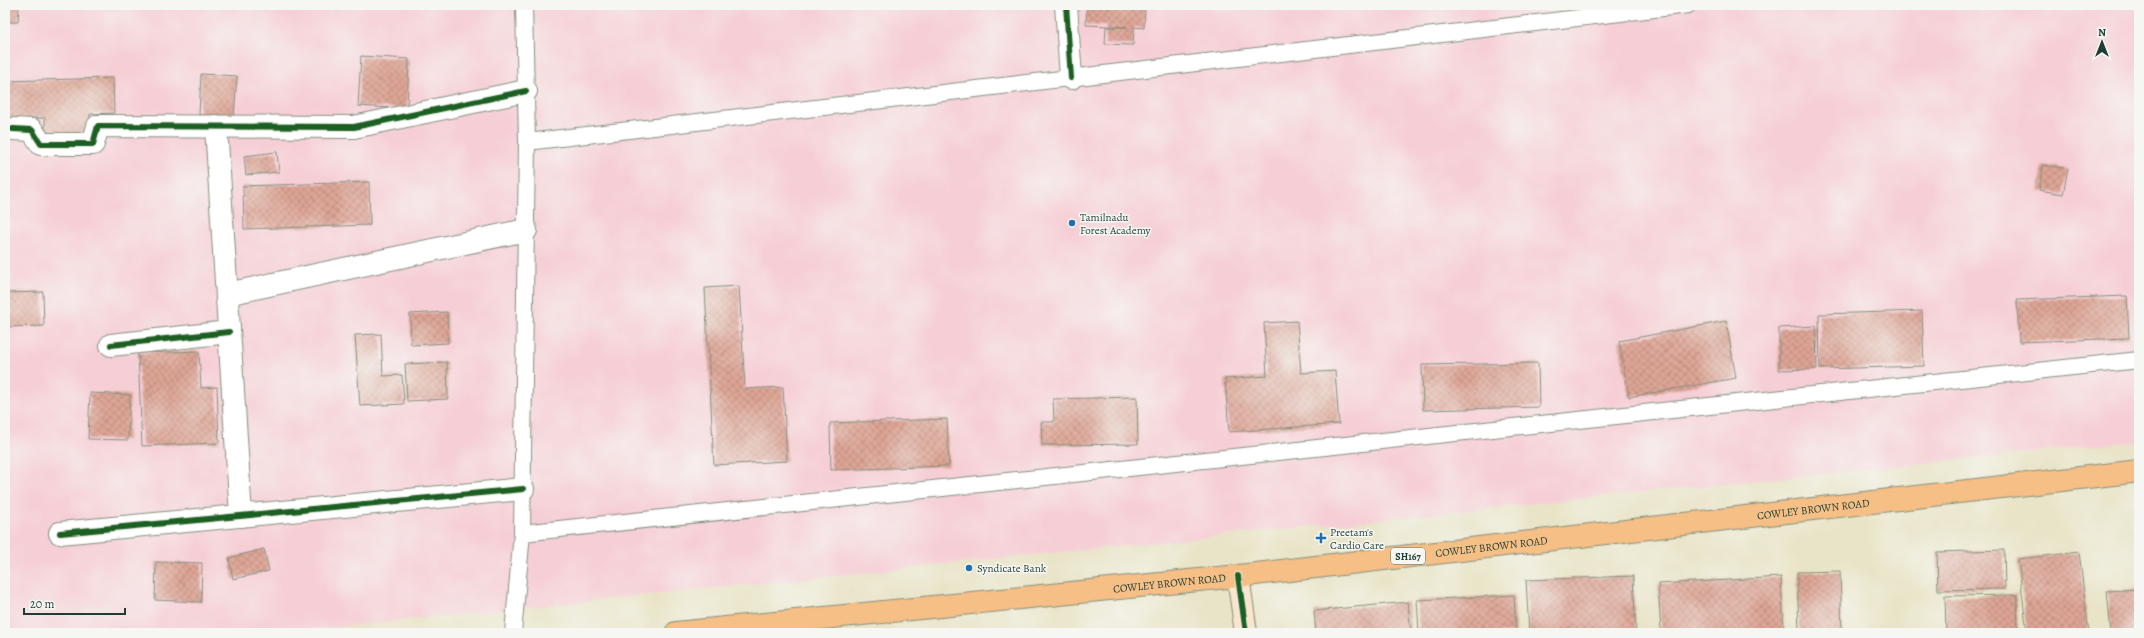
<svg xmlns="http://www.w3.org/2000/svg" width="2144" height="638" font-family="Alegreya,serif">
<defs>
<pattern id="building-cross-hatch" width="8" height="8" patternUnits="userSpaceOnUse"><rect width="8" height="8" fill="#dfa696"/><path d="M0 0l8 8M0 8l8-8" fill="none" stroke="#b4887b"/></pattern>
</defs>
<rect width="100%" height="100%" fill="#f6f6f2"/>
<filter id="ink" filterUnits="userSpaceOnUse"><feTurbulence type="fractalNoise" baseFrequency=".025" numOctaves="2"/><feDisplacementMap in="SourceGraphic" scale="8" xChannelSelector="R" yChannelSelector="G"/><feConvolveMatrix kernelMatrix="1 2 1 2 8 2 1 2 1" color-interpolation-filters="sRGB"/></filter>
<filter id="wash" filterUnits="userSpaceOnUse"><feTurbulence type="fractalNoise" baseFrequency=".012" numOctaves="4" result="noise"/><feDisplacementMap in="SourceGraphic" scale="16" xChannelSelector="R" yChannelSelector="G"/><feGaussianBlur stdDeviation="0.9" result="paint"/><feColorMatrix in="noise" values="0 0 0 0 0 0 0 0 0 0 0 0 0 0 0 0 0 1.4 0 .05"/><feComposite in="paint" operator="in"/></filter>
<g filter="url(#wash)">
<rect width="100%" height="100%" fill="#e9e4c7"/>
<!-- built -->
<path fill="#f6cfd6" d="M5 5H2139V441L278 633H5Z"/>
<g id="blocks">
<!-- building -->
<g fill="url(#building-cross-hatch)">
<path d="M5 5H19L18 22H5Z"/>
<path d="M1087 5H1145L1144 28 1134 27 1133 45 1105 44 1106 27H1127L1086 25Z"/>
<path d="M361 56 409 59 407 109 358 106Z"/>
<path d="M201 74 237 76 234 117 199 115Z"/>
<path d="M113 78 114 113 90 114V136L45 137V118L5 119V81Z"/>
<path d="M277 152 279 172 246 175 244 156Z"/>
<path d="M2043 165 2068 169 2063 194 2039 190Z"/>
<path d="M369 182 370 225 244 229 243 186Z"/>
<path d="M739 286 745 389 783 387 787 461 714 465 705 288Z"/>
<path d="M43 292 44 326 5 327V293Z"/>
<path d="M2127 296 2129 338 2019 342 2017 300Z"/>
<path d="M1922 311 1924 366 1820 369 1819 314Z"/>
<path d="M447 312 448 343 411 345 410 314Z"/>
<path d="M1297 321 1301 373 1335 371 1339 424 1229 432 1225 379 1267 376 1264 323Z"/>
<path d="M1726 321 1736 378 1629 397 1619 341Z"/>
<path d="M1816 326 1817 369 1779 370V328Z"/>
<path d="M381 334 383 376 402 375 404 404 360 406 355 335Z"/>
<path d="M199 351 201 388 217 387 219 443 142 446 138 353Z"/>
<path d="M447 362 448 399 407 401 405 364Z"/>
<path d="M1538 363 1539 407 1423 410 1422 365Z"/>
<path d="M90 393 130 395 128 440 88 439Z"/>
<path d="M1137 397 1138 444 1042 445 1041 422H1054L1053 399Z"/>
<path d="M947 419 949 466 831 470 830 423Z"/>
<path d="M264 549 269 571 233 579 229 558Z"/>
<path d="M2004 550 2005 589 1938 590 1937 552Z"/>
<path d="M2079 552 2089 633H2027L2018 559Z"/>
<path d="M156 562 202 563 201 602 155 600Z"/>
<path d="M1840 571 1842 633H1799L1797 572Z"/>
<path d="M1633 576 1636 633H1529L1526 580Z"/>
<path d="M1781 577 1784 633H1661L1658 584Z"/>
<path d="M2139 589V633H2111L2107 591Z"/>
<path d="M1514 595 1516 633H1419L1417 600Z"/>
<path d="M2017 595 2018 633H1946L1945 596Z"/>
<path d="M1408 602 1411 633H1316L1314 611Z"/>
</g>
</g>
</g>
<g filter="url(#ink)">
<use href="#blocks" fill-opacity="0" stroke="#84907e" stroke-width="1"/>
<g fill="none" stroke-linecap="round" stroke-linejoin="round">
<!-- lane casing -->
<g stroke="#84907e" stroke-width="18">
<g id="lane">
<path d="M527 142 1688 5"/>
<path d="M522 533 2139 360"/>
<path d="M513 633 522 533 527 142 524 5"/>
</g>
</g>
<!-- street casing -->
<g stroke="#84907e" stroke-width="24">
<g id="street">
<path d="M1066 5 1071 78"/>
<path d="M216 126 241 516"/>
<path d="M13 129 32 130 41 144H93L98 126 354 127 526 91"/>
<path d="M227 294 526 230"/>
<path d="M111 345 229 332"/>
<path d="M60 533 523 489"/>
</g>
</g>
<!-- secondary casing -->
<g stroke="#84907e" stroke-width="24">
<path id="secondary" d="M1238 576 1246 633"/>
</g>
<!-- primary casing -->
<g stroke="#84907e" stroke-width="24">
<g id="primary">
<path id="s1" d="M676 633 1238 576 2139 471"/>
</g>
</g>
<!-- lane -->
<use href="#lane" stroke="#fff" stroke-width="16"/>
<!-- street -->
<use href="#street" stroke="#fff" stroke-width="22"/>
<!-- secondary -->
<use href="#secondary" stroke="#fbe5cf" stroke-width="22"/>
<!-- primary -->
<use href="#primary" stroke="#f5bf86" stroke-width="22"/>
<!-- cycleway casing -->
<g stroke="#f6f6f2" stroke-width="8">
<g id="cycleway">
<path d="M1066 5 1071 78"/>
<path d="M13 129 32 130 41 144H93L98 126 354 127 526 91"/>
<path d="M111 345 229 332"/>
<path d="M60 533 523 489"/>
<path d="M1238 576 1246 633"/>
</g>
</g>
<!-- cycleway -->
<use href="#cycleway" stroke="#1b5e20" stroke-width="6"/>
</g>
</g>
<!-- markers -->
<g fill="#1f6fb2" stroke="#f6f6f2" stroke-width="1.5">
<circle cx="1072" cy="223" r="4"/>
<path d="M1319 532h4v4h4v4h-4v4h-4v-4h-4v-4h4z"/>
<circle cx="969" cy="568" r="4"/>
</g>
<g text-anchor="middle" stroke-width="3" stroke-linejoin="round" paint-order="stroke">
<!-- shield labels -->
<rect fill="#f6f6f2" stroke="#60746d" stroke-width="1" x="1391" y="548" width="34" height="16" rx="3"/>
<g font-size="10" font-weight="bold" fill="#1f3d34">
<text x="1408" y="560">SH167</text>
</g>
<!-- poi labels -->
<g font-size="11" fill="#1f3d34" stroke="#f6f6f2" text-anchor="start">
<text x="1080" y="221">Tamilnadu<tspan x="1080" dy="13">Forest Academy</tspan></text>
<text x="1330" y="536">Preetam's<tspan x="1330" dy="13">Cardio Care</tspan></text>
<text x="977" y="572">Syndicate Bank</text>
</g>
<!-- street labels -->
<g font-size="11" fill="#1f3d34" stroke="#f6f6f2">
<text dy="4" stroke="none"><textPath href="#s1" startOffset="1144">COWLEY BROWN ROAD</textPath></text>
<text dy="4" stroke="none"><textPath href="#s1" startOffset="820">COWLEY BROWN ROAD</textPath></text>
<text dy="4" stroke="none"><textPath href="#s1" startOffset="496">COWLEY BROWN ROAD</textPath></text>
</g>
</g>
<!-- margin -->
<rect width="2144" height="638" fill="none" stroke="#f6f6f2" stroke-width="20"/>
<!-- north arrow -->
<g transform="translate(2102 42)" stroke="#f6f6f2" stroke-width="3" paint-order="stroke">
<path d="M0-3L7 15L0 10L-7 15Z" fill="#1f3d34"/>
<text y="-6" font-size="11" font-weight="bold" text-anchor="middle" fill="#1f3d34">N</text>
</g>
<!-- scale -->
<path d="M24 608v6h101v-6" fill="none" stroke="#1f3d34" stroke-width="2"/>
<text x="30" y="608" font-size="12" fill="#1f3d34" stroke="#f6f6f2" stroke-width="3" paint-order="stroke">20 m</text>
</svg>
